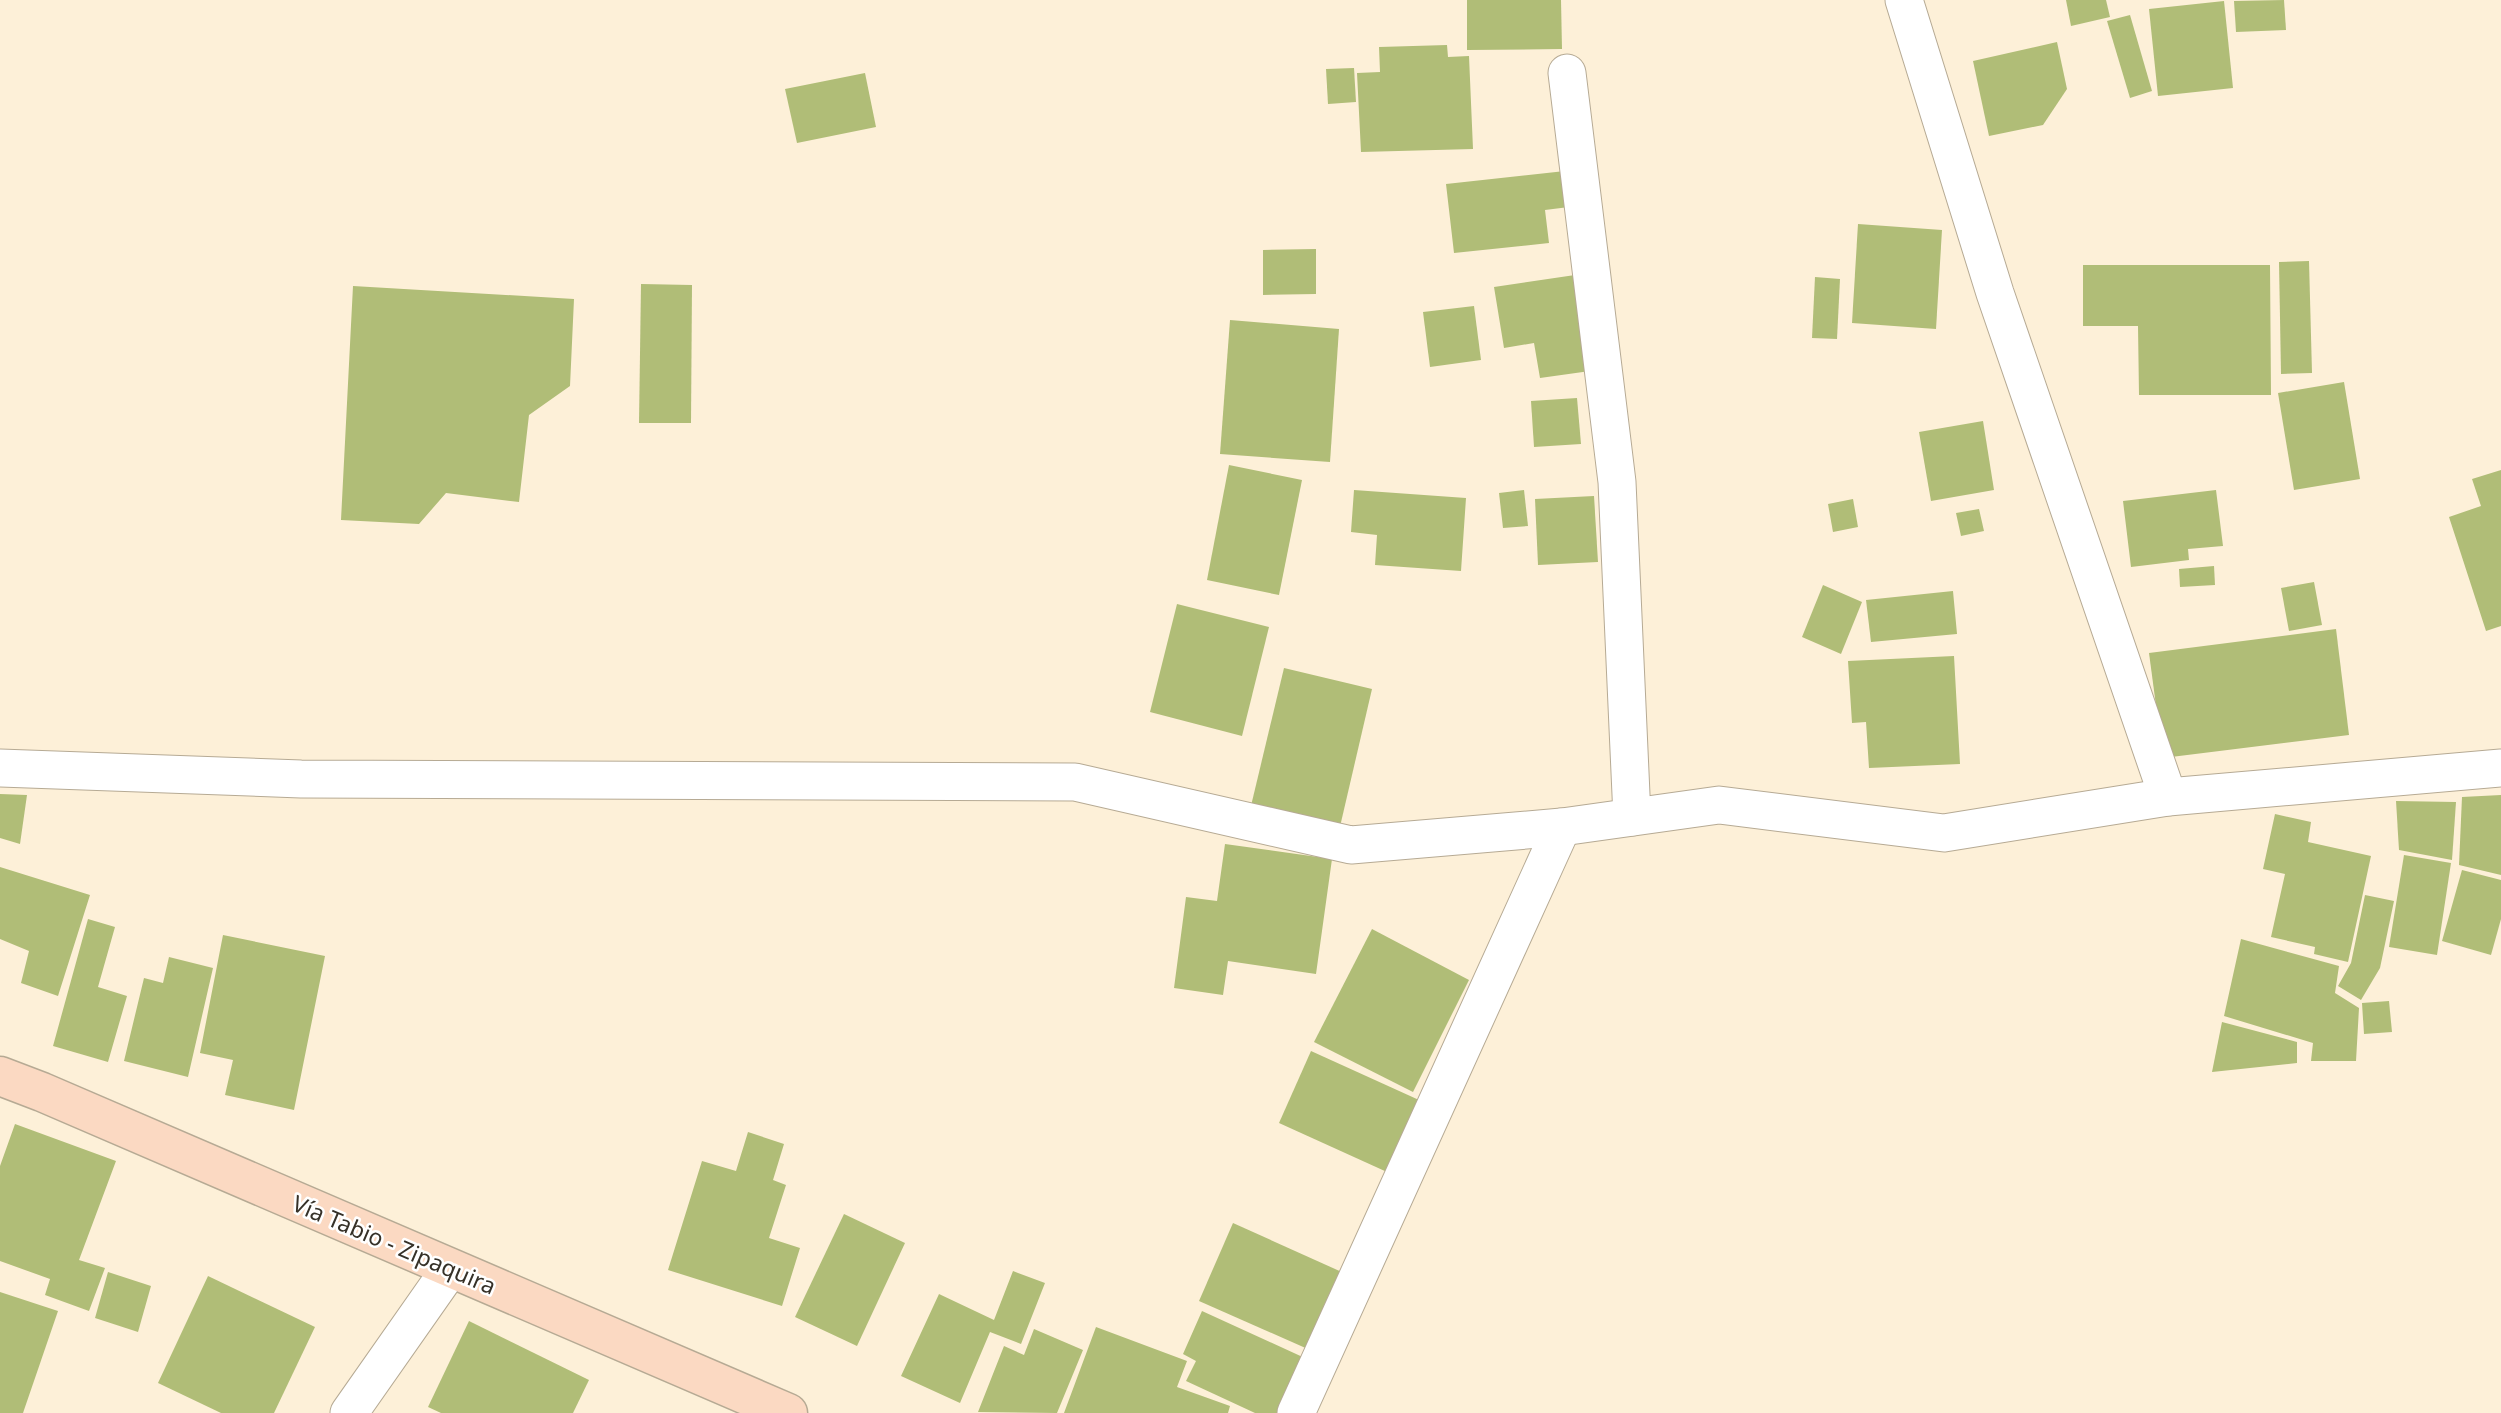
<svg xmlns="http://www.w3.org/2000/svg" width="2501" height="1413" font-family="'Noto Sans',sans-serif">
<rect width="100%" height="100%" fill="#fdf0d8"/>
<!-- building -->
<g fill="#b0bd77">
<path d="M1467 0H1561L1562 49 1467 50Z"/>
<path d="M2066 0H2106L2110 17 2071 26Z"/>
<path d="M2284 0 2286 30 2236 32 2234 1Z"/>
<path d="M2224 1 2233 88 2158 96 2149 9Z"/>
<path d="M2130 15 2152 91 2130 98 2107 21Z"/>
<path d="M2057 42 2067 89 2043 125 1989 136 1973 61Z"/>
<path d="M1447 45 1448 57 1469 56 1473 149 1361 152 1357 73 1380 72 1379 47Z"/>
<path d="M1354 68 1356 102 1328 104 1326 69Z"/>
<path d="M865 73 876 127 797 143 785 89Z"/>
<path d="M1565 171 1569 207 1545 210 1549 243 1454 253 1446 184Z"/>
<path d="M1858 224 1942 230 1936 329 1852 323Z"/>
<path d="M1316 249V294L1263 295V250Z"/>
<path d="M2309 261 2312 373 2281 374 2279 262Z"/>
<path d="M2083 265H2270L2271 395H2139L2138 326H2083Z"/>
<path d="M1575 275 1590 371 1540 378 1534 343 1504 348 1494 287Z"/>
<path d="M1815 277 1840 279 1837 339 1812 338Z"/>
<path d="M641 284 692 285 691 423H639Z"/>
<path d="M353 286 574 299 570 386 529 415 519 502 446 493 419 524 341 520Z"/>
<path d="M1474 306 1481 360 1430 367 1423 312Z"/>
<path d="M1230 320 1339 329 1330 462 1220 454Z"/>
<path d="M2344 382 2360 479 2294 490 2278 393Z"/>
<path d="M1577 398 1581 444 1534 447 1531 401Z"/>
<path d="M1983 421 1994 490 1931 501 1919 432Z"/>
<path d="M1229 465 1302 480 1279 595 1207 580Z"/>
<path d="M2501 470V626L2486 631 2449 517 2481 506 2472 479Z"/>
<path d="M1354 490 1466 498 1461 571 1375 565 1377 535 1351 532Z"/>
<path d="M1524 490 1528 526 1503 528 1499 493Z"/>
<path d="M2216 490 2223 546 2188 549 2189 560 2131 567 2123 501Z"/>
<path d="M1594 496 1598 562 1538 565 1535 499Z"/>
<path d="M1853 499 1858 527 1833 532 1828 504Z"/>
<path d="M1979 509 1984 531 1961 536 1956 513Z"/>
<path d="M2214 566 2215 585 2180 587 2179 569Z"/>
<path d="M2314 582 2322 625 2289 631 2281 588Z"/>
<path d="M1823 585 1862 602 1841 654 1802 637Z"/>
<path d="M1953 591 1957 634 1871 642 1866 600Z"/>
<path d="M1177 604 1269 627 1242 736 1150 712Z"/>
<path d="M2336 629 2349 735 2163 758 2149 653Z"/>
<path d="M1954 656 1960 764 1869 768 1866 722 1852 723 1848 661Z"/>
<path d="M1284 668 1372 689 1339 831 1250 810Z"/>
<path d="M0 794 27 795 20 844 0 838Z"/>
<path d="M2501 795V875L2459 865 2462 797Z"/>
<path d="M2396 801 2456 802 2452 860 2399 850Z"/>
<path d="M2275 814 2311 822 2308 842 2371 856 2348 962 2314 954 2315 947 2271 937 2285 874 2263 869Z"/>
<path d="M1225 844 1332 859 1316 974 1228 961 1223 995 1174 988 1186 897 1217 901Z"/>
<path d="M2404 855 2451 863 2437 955 2389 947Z"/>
<path d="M0 867 90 895 58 996 21 983 29 951 0 939Z"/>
<path d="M2462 870 2501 880V919L2491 955 2442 941Z"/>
<path d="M2365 895 2394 901 2380 968 2361 1000 2338 986 2351 963Z"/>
<path d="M88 919 115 927 98 987 127 996 108 1062 53 1046Z"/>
<path d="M1372 929 1469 980 1413 1092 1314 1042Z"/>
<path d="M223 935 325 956 294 1110 225 1095 233 1060 200 1053Z"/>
<path d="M2241 939 2339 966 2335 993 2359 1008 2356 1061H2311L2313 1043 2224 1016Z"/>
<path d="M169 957 213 968 188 1077 124 1061 144 978 163 983Z"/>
<path d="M2389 1001 2392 1032 2364 1034 2362 1003Z"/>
<path d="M2222 1022 2297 1042V1063L2212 1072Z"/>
<path d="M1311 1051 1419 1100 1387 1172 1279 1123Z"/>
<path d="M15 1124 116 1161 79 1260 105 1268 89 1311 45 1295 50 1279 0 1261V1166Z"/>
<path d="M748 1132 784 1144 773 1180 786 1185 769 1238 800 1248 782 1306 668 1270 702 1161 736 1171Z"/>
<path d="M844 1214 905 1243 857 1346 795 1317Z"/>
<path d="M1233 1223 1344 1273 1310 1350 1199 1301Z"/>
<path d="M1013 1271 1045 1283 1021 1344 990 1332 960 1403 901 1376 939 1294 994 1320Z"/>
<path d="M108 1272 151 1286 138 1332 95 1318Z"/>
<path d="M208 1276 315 1327 274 1413H221L158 1383Z"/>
<path d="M0 1292 58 1311 23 1413H0Z"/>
<path d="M1202 1311 1307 1359 1282 1413H1255L1186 1381 1196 1361 1183 1354Z"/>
<path d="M469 1321 589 1380 573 1413H441L428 1407Z"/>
<path d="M1096 1327 1187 1361 1177 1387 1230 1406 1228 1413H1064Z"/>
<path d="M1034 1329 1083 1350 1057 1413 978 1412 1004 1346 1024 1355Z"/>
</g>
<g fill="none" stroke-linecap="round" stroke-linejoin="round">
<!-- street casing -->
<g stroke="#b6aa94" stroke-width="39">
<g id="street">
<path d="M1904 0 1995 293 2168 797"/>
<path d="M1567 73 1617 482 1632 817"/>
<path d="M0 768 301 779 1075 782 1351 845 1562 827 1719 805 1944 833 2168 797 2501 768"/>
<path d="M349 1413 450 1269"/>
<path d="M1296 1413 1562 827"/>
</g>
</g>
<!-- secondary casing -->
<g stroke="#b6aa94" stroke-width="41">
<path id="secondary" d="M0 1076 42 1092 788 1413"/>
</g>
<!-- street -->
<use href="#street" stroke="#fff" stroke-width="37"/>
<!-- secondary -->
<use href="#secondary" stroke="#fbd9c2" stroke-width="38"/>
</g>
<g text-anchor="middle" stroke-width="5" stroke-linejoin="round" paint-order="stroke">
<!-- street labels -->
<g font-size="23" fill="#363128" stroke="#fff">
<text transform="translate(394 1245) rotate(23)" y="8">Vía Tabio - Zipaquira</text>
</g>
</g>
</svg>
